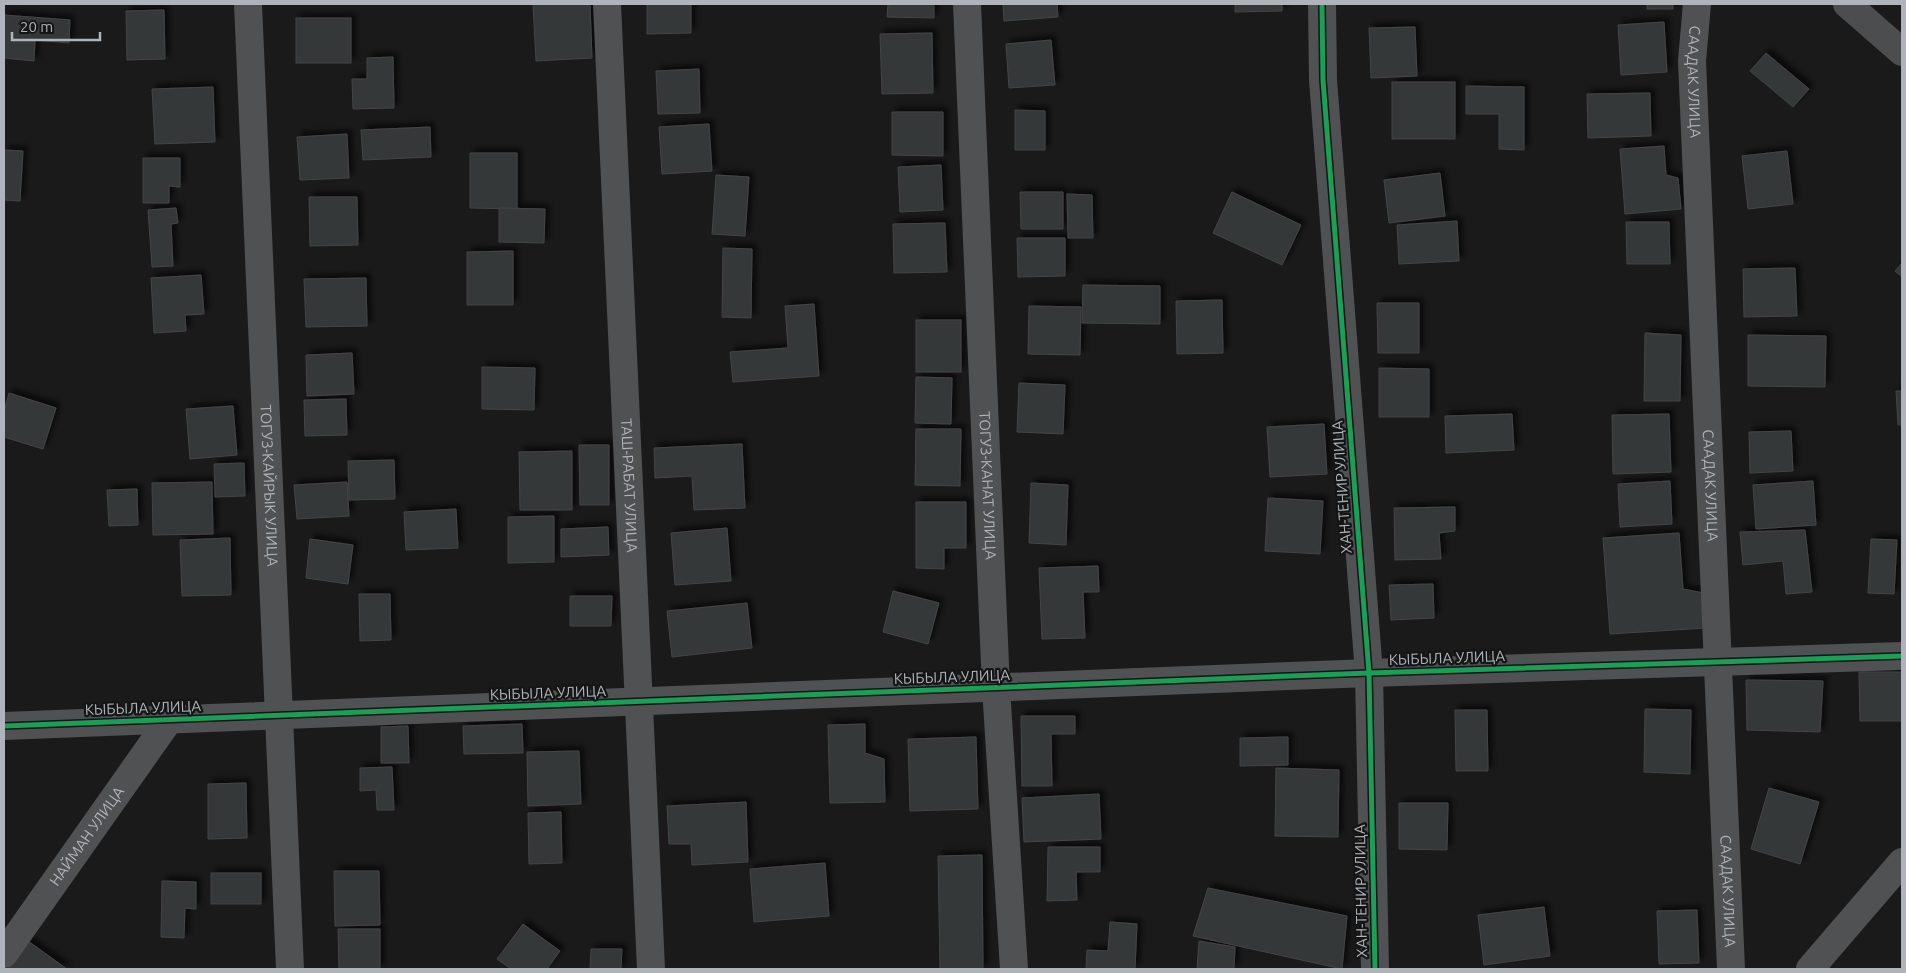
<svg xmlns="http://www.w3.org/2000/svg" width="1906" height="973" font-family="Ubuntu,sans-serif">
<defs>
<filter id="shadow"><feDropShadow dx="4.5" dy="-4.5" stdDeviation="2.5" flood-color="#0009"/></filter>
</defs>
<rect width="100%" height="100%" fill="#1a1a1b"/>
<!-- building -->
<g fill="#363738" stroke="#444547" filter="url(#shadow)">
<path d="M533 4H590L592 58 536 61Z"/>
<path d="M647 4H691V33L647 34Z"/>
<path d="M888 4H934V18L887 17Z"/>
<path d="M1003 4H1057L1058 17 1004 21Z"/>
<path d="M1235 4H1282V11L1235 12Z"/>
<rect x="1647" y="4" width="26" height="5"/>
<path d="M164 10 165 59 127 60 126 11Z"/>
<path d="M4 15 70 20 69 43 35 40 34 61 4 58Z"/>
<rect x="296" y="18" width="55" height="45"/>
<path d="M1664 22 1667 72 1621 75 1618 25Z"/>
<path d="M1415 27 1417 76 1371 78 1369 28Z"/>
<path d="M932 33 933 93 882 94 880 34Z"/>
<path d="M1051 40 1055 85 1009 88 1006 44Z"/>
<path d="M1766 53 1809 89 1793 107 1750 71Z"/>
<path d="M393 57 394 108 353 109 352 79H367V58Z"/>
<path d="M699 69 700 113 658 114 656 71Z"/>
<rect x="1392" y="82" width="63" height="57"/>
<path d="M1466 86 1524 87V150L1499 149V114H1466Z"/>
<path d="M213 87 215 142 155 144 152 89Z"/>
<path d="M1650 93 1651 136 1588 138 1587 94Z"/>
<path d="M1015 110 1045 111V150H1015Z"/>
<path d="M892 112H943V156L892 155Z"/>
<path d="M709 124 712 171 662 174 659 127Z"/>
<path d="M430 127 431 157 363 160 361 130Z"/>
<path d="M347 134 349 178 300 180 297 137Z"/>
<path d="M1664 146 1666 175 1678 178 1681 209 1625 214 1620 149Z"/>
<path d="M4 150 23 151 20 201 4 200Z"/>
<path d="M1787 151 1793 204 1748 209 1742 156Z"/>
<path d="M470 153H517V209L470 208Z"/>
<path d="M143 158H180V187L169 186V203H143Z"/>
<path d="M941 165 943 210 900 212 898 167Z"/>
<path d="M1440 173 1445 216 1389 223 1384 180Z"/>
<path d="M716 175 749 177 745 236 712 234Z"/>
<path d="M1020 192H1063V229H1021Z"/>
<path d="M1232 192 1301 225 1282 265 1213 233Z"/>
<path d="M1067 194 1092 195 1093 238H1068Z"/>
<path d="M309 197H357L358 245 310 246Z"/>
<path d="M176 208 178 223 171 224 173 266 152 267 148 210Z"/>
<path d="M499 208 545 209 544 243 499 242Z"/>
<path d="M1457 221 1459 261 1399 264 1397 225Z"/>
<path d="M1626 222H1669L1670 264H1627Z"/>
<path d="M945 223 947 272 894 273 893 224Z"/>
<path d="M1017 238H1065V276L1018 277Z"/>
<path d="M723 248 752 249 751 318 722 317Z"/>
<path d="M513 251V305H467V252Z"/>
<path d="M1902 263V277L1895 271Z"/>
<path d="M1795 268 1797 316 1744 317 1743 269Z"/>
<path d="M201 275 204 314 185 315 186 331 154 333 151 278Z"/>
<path d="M366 278 367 326 306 327 304 279Z"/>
<path d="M1083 285 1160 286V324L1082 323Z"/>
<path d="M1222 300 1223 353 1177 354 1176 301Z"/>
<path d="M1377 303H1419V353H1378Z"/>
<path d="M814 304 819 376 733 382 730 352 788 348 785 306Z"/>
<path d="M1029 306 1081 307 1080 355 1028 354Z"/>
<rect x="916" y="320" width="45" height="52"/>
<path d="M1645 333 1681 335 1680 401H1644Z"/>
<path d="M1748 335 1826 336 1825 387 1748 386Z"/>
<path d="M352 353 354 394 307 396 306 355Z"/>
<path d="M482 367 535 368 534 410 482 409Z"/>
<path d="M1379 368 1429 369V417H1379Z"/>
<path d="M916 377 952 378 951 424 915 423Z"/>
<path d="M1019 383 1065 385 1063 434 1017 432Z"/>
<path d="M1896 391H1902V425H1898Z"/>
<path d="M9 393 56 408 43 449 4 437V412Z"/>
<path d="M346 399 347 435 305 436 304 400Z"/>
<path d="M233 406 237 455 190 459 186 409Z"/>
<path d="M1512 414 1514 450 1446 453 1445 416Z"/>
<path d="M1669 414 1671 472 1613 474 1612 415Z"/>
<path d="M1324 424 1327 474 1270 477 1267 427Z"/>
<path d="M916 429H961L960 486 915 485Z"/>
<path d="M1791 431 1793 471 1750 473 1749 432Z"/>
<path d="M742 444 745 508 694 510 692 476 655 478 654 448Z"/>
<path d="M579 445H609V505H580Z"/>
<path d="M572 451V510H520L519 452Z"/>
<path d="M394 460 395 499 349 500 348 461Z"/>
<path d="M244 463 245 496 215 497 214 464Z"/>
<path d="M1670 481 1672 524 1620 527 1618 484Z"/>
<path d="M1813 481 1816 525 1756 529 1753 485Z"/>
<path d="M212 482 213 534 153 535 152 483Z"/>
<path d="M347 482 349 516 297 519 294 485Z"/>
<path d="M1031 483 1068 485 1066 545 1029 543Z"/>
<path d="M137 489 138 525 109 526 107 490Z"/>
<path d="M1268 498 1323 501 1320 554 1265 551Z"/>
<path d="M916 502H966V548H944V569L916 568Z"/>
<path d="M1455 507V531L1439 533 1441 559 1395 560 1394 508Z"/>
<path d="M456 509 458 548 406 550 404 512Z"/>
<path d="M554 516V562L508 563V517Z"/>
<path d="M608 527 609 555 561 557V529Z"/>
<path d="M727 528 731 581 675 585 671 533Z"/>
<path d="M1805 530 1812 592 1786 594 1783 561 1743 565 1740 532Z"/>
<path d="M1679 533 1683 589 1704 593 1706 628 1610 634 1603 538Z"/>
<path d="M230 538 231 595 182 596 180 540Z"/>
<path d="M310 539 353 545 348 584 306 578Z"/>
<path d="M1871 539 1897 540 1894 594 1868 593Z"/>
<path d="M1098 566 1099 592H1083L1085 638 1042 639 1039 568Z"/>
<path d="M1433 584 1434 618 1391 620 1389 585Z"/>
<path d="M893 591 939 603 928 644 883 632Z"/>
<path d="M359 594H390L391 640 360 641Z"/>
<path d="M570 596H612L611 626H570Z"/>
<path d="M747 603 752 648 672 657 667 611Z"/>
<path d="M1859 672H1902V721H1860Z"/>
<path d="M1746 680 1823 681 1820 732 1747 730Z"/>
<path d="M1645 709 1691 710 1690 774 1644 772Z"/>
<path d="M1455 710H1487L1488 771H1456Z"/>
<path d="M1021 716H1075V734H1051L1052 786H1022Z"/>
<path d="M522 724 523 753 464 754 463 726Z"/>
<path d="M865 724V753L884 759 885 802 830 803 828 725Z"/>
<path d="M408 726 409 763H381V727Z"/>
<path d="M976 737 978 809 910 811 908 739Z"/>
<path d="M1288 737V765L1240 766V738Z"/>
<path d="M579 751 581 804 528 806 527 752Z"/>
<path d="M392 767 394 810H377L376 790 360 791V768Z"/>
<path d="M1276 768 1339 770 1338 837 1275 836Z"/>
<path d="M246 783 247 838 208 839V784Z"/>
<path d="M1769 788 1819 802 1800 864 1751 849Z"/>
<path d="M1099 794 1101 839 1024 842 1022 798Z"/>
<path d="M746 802 748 862 692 865 691 844H669L667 806Z"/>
<path d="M1399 803H1448L1447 850 1399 849Z"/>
<path d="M561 812 562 863 529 864 528 813Z"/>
<path d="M1048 847H1100V872H1076L1077 900 1047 901Z"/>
<path d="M982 855 983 969H940L938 856Z"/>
<path d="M825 863 829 916 754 922 750 869Z"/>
<path d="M334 871H379L380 925 335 926Z"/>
<rect x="211" y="873" width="50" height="31"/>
<path d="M162 881 196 882V909L185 908 184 938 161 937Z"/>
<path d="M1208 888 1347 916 1342 969 1193 936Z"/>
<path d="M1544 907 1550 956 1484 965 1478 915Z"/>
<path d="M1697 910 1699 963 1659 964 1657 911Z"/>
<path d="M1110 922 1137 924 1135 969H1086L1087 950 1108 951Z"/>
<path d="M523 924 560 951 547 969H511L497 959Z"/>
<path d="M338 929H380V969H339Z"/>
<path d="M28 941 67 969H8Z"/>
<path d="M1199 941 1235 947 1234 969H1197Z"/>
<path d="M591 949H622L621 969H590Z"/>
</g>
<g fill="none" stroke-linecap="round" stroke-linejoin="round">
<!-- minor -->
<g stroke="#505153" stroke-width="28">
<path id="s1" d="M248 4 290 969"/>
<path id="s2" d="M607 4 651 969"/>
<path id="s3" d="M967 4 996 688 1014 969"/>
<path d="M1322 4 1323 80 1369 673 1375 969"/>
<path id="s4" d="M1697 4 1692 61 1731 969"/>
<path d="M4 726 1369 673 1902 656"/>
<path id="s5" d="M4 954 169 720"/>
<path d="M1810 969 1902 862"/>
</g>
<!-- primary -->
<path stroke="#4c4d4f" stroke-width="28" d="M1847 4 1902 52"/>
<!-- cycleway casing -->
<g stroke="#151516" stroke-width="8">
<g id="cycleway">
<path d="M1322 4 1323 80 1369 673 1375 969"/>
<path d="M4 726 1369 673 1902 656"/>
</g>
</g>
<!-- cycleway -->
<use href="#cycleway" stroke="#1a9f57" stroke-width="5"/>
</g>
<g text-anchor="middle" stroke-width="4.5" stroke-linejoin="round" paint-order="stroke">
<!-- street labels -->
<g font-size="15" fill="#aeb4b9" stroke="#151516">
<text dy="5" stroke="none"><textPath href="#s4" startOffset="78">СААДАК УЛИЦА</textPath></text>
<text dy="5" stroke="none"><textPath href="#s4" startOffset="482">СААДАК УЛИЦА</textPath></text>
<text dy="5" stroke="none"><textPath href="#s1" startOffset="482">ТОГУЗ-КАЙРЫК УЛИЦА</textPath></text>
<text dy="5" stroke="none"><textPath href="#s2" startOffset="482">ТАШ-РАБАТ УЛИЦА</textPath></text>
<text dy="5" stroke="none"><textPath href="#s3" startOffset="482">ТОГУЗ-КАНАТ УЛИЦА</textPath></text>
<text transform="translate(1342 487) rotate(-94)" y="5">ХАН-ТЕНИР УЛИЦА</text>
<text transform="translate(1447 658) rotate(-2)" y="5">КЫБЫЛА УЛИЦА</text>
<text transform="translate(952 677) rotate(-2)" y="5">КЫБЫЛА УЛИЦА</text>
<text transform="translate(548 693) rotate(-2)" y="5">КЫБЫЛА УЛИЦА</text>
<text transform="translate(143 708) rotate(-2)" y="5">КЫБЫЛА УЛИЦА</text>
<text dy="5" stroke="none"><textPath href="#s5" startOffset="144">НАЙМАН УЛИЦА</textPath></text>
<text transform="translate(1361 891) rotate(-91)" y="5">ХАН-ТЕНИР УЛИЦА</text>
<text dy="5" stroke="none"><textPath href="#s4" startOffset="888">СААДАК УЛИЦА</textPath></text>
</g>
</g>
<!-- border -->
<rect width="1906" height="973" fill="none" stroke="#aeb4b9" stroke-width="10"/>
<!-- scale -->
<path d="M12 32v8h88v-8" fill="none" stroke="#aeb4b9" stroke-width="2.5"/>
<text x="20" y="32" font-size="15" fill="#aeb4b9" stroke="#151516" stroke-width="4" paint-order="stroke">20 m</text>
</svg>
